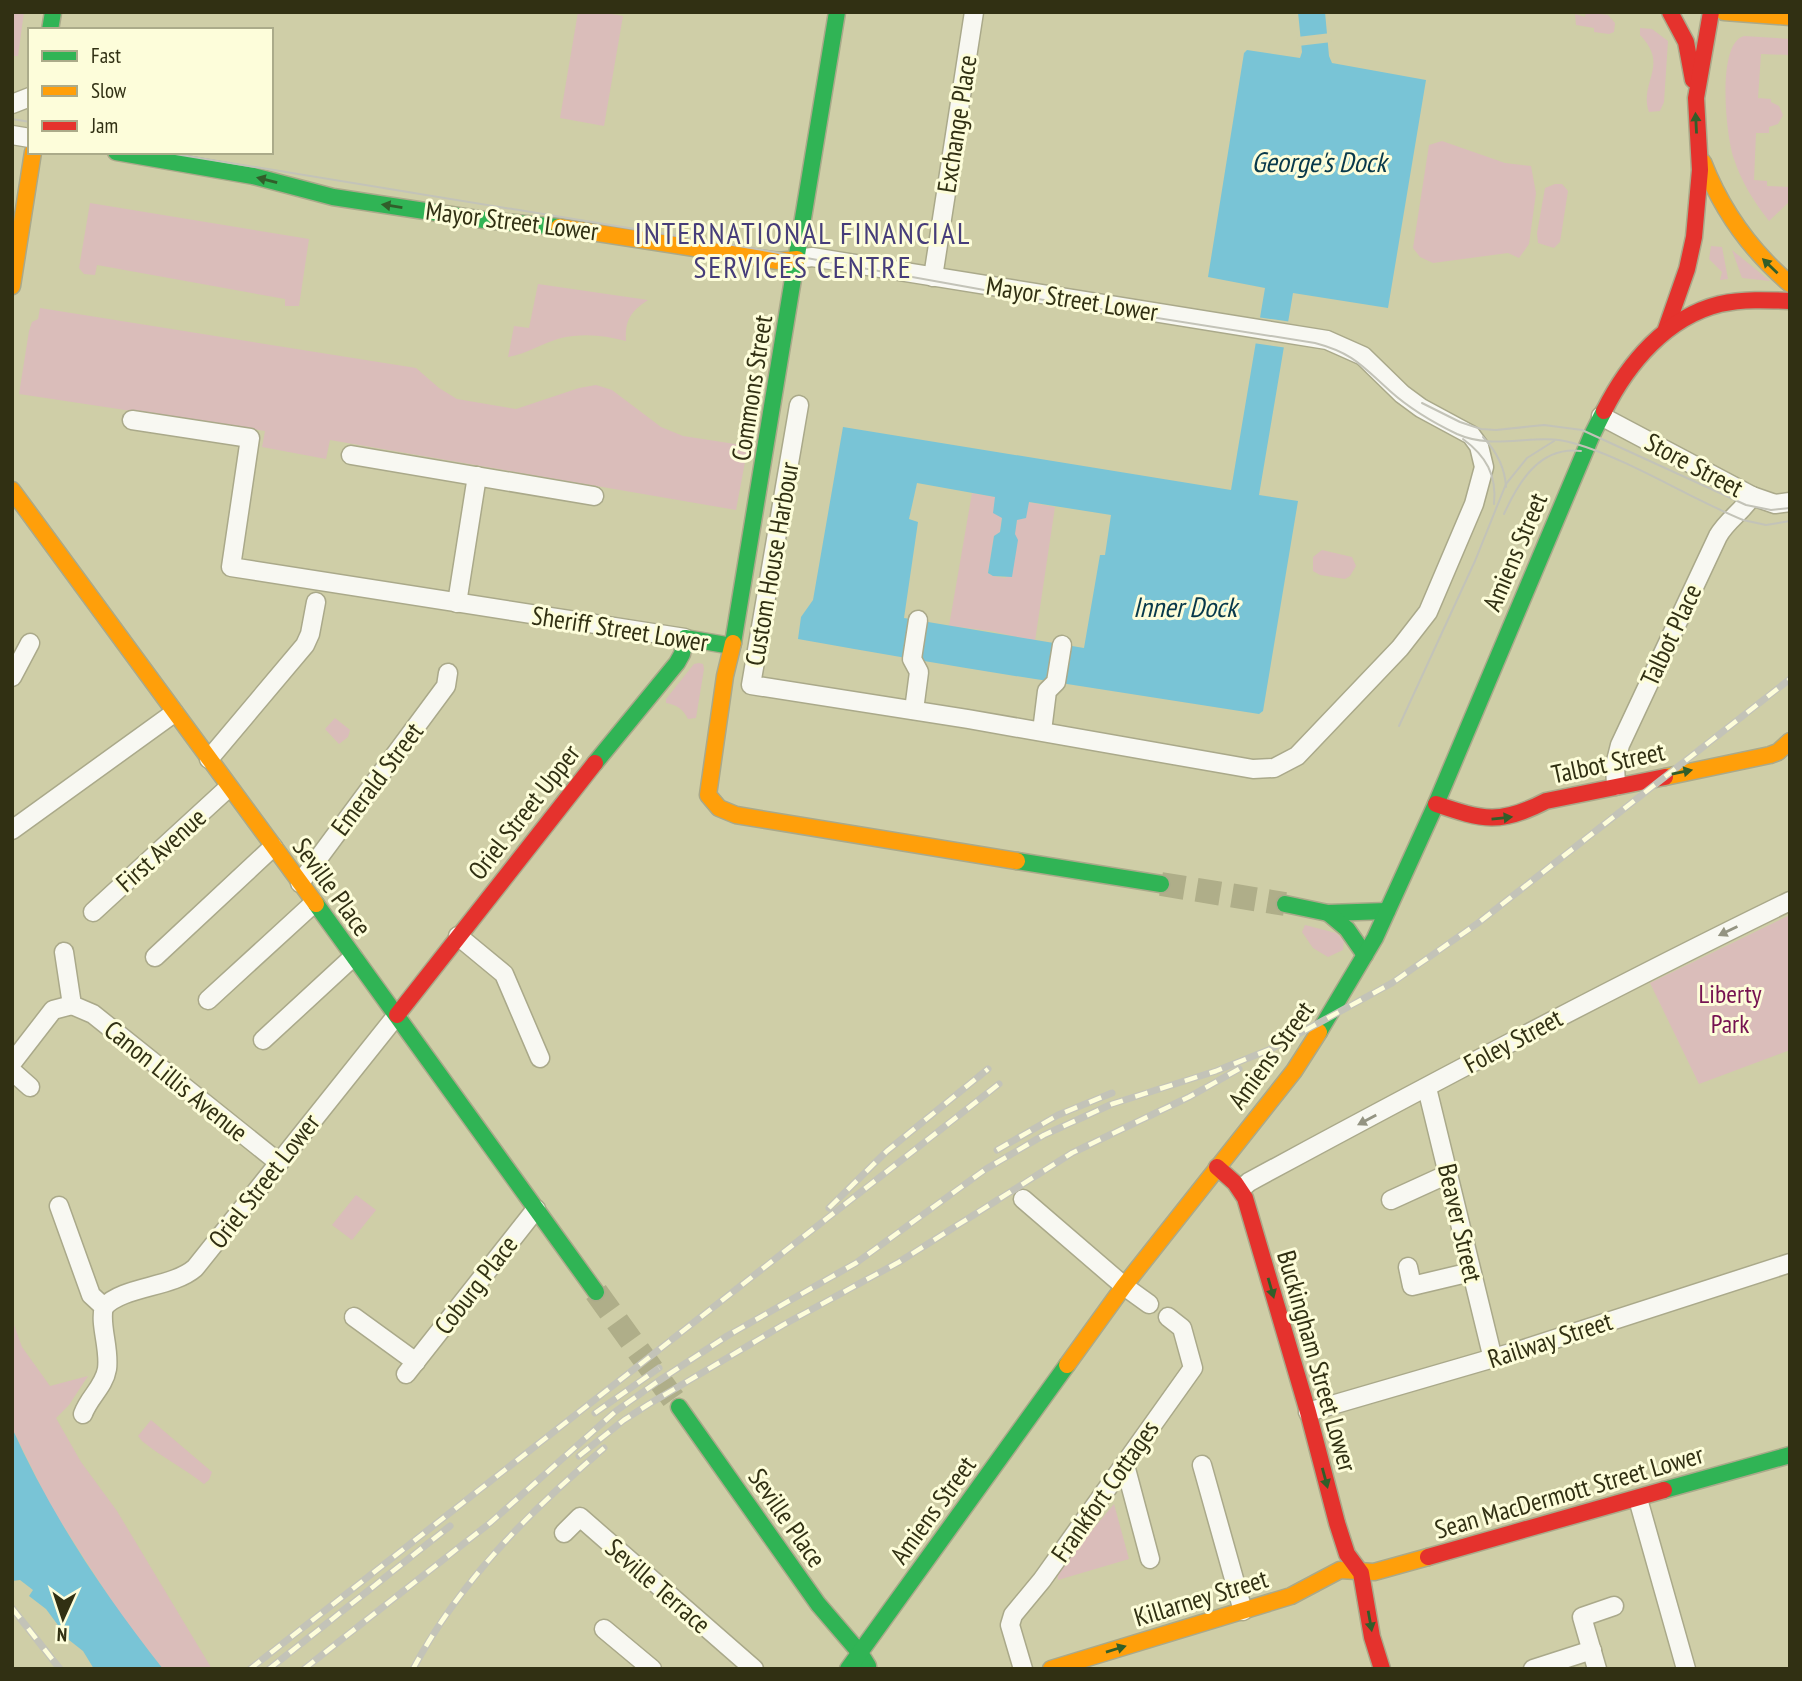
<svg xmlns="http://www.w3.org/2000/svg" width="1802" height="1681" font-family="'PT Sans Narrow',sans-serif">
<rect width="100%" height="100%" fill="#cfcea7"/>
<!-- green -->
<g fill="#dabdba">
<path d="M12 12H24L18 56H12Z"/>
<path d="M578 12H601L623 16 604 126 560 118Z"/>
<path d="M1586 12 1608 15 1615 23 1614 32 1609 34 1594 32V28L1576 25 1575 14 1585 17Z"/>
<path d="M1640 28 1652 29 1668 41 1664 102 1660 111 1649 112C1639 81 1670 66 1640 35Z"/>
<path d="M1744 36 1790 39V55L1761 54 1758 98 1771 99V102L1779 106 1783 115 1778 124 1769 127V133H1756L1754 180 1767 181V186L1790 187V201L1769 221C1754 202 1741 181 1734 159 1726 137 1716 43 1744 36Z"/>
<path d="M1442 141 1505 163 1531 166 1536 193 1529 244 1519 258 1508 253 1433 263 1420 257 1413 248 1429 145Z"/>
<path d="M1555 184H1562L1568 191 1560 242 1554 248 1538 243 1537 233 1545 188Z"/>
<path d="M90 203 309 239 299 306H285V299L97 265 95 275 84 274 79 268Z"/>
<path d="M1711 246 1722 247 1728 279 1720 280 1722 272 1709 259Z"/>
<path d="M1732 250 1770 281 1742 278Z"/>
<path d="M538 284 648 300C630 312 625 320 626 341 604 335 583 333 561 338 542 343 527 354 508 357L514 326 529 328Z"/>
<path d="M40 308 416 368 439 388 457 399 516 409 579 388 596 385 612 390 661 427 683 436 748 446 736 510 330 440 326 459 262 447 265 431 19 394 29 331 32 322 38 319Z"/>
<path d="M972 493 995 497 1002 517 1000 532 994 536 988 573 993 576 1006 578 1017 520 1028 502 1055 507 1035 641 991 631 949 626Z"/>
<path d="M1322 550 1352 557 1356 566 1350 576 1345 579 1320 575 1313 571V557Z"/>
<path d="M699 663 703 664 704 669 696 718 688 719C683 709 677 705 666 703V699L694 664Z"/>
<path d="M335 718 350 730 348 737 339 744 325 729Z"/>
<path d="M1790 915V1050L1699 1084 1650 983Z"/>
<path d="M1305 925 1336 933 1344 940 1343 950 1328 957 1313 948 1302 932Z"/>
<path d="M356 1195 376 1210 352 1240 332 1225Z"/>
<path d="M12 1319 22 1347 50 1386 88 1376 69 1405 56 1418 81 1462 117 1511 212 1669H163L120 1614 80 1552 50 1505 12 1428Z"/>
<path d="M151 1420 212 1472 209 1480 204 1484C185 1469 160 1456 142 1441L138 1436Z"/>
<path d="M1114 1504 1129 1559 1058 1580 1057 1572Z"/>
</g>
<!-- water -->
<g fill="#79c4d6" fill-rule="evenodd">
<path d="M1298 12H1325L1329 56 1332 63 1426 80 1388 308 1293 293 1259 495 1298 501 1263 711 1259 714C1105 690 951 667 798 639L801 617 813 600 843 427 1231 490 1265 288 1208 277 1244 53 1247 50 1300 58 1302 52ZM917 483 995 497 993 513 1002 518 1000 532 994 536 988 573 993 576 1012 577 1018 540 1015 534 1017 520 1026 518 1029 502 1111 515 1105 555H1100L1084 648 904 618 918 522 909 519Z"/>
<path d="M12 1428C51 1515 104 1594 163 1669H94L83 1651 69 1640 46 1609 29 1596 33 1590 20 1580 12 1581Z"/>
</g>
<!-- pier -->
<g fill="#cfcea7">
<path d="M1331 33 1332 42 1298 46 1297 37Z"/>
<path d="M1257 317 1292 322 1288 348 1253 343Z"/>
</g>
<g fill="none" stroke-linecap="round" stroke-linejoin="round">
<!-- secondary-tunnel -->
<g stroke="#afae89" stroke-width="24" stroke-dasharray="24 12" stroke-linecap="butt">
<path d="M1161 884 1285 904"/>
<path d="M596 1292 679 1407"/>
</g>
<!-- street casing -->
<g stroke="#aaa98a" stroke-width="21">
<g id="street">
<path d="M12 104 30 97"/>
<path d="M12 135 30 138"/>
<path d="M797 259 812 257 1327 340 1363 356 1402 394 1421 408 1471 435 1479 446 1484 467 1474 504 1428 612 1400 648 1297 756 1274 768 1253 769 968 719 751 685 799 405"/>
<path d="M933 277 974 12"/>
<path d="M1601 416 1752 496 1775 504 1790 502"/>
<path d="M132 420 250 438 231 567 685 638"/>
<path d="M351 455 594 496"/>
<path d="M457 603 477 476"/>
<path d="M12 677 30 643"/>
<path d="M914 710 919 672 912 659 918 620"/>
<path d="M1042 731 1047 691 1056 682 1062 645"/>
<path d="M209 759 305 645 310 634 316 602"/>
<path d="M1616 786 1615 765 1620 745 1718 536C1727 520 1742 512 1752 496"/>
<path d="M12 830 174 713"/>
<path d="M300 883 446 686 448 673"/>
<path d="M93 912 228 788"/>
<path d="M458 936 504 974 540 1058"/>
<path d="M64 952 72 1005 93 1014 278 1162"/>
<path d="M155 957 273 847"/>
<path d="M208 1000 314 903"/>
<path d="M263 1040 353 957"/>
<path d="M12 1063 53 1010 72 1005"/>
<path d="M12 1071 30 1087"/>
<path d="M1427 1088 1493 1359"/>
<path d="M1241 1189 1249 1182C1428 1085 1607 990 1790 901"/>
<path d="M1023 1199 1124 1286 1149 1304"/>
<path d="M1391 1200 1448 1174"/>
<path d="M59 1206 91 1295 104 1307C99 1324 110 1348 107 1369 104 1387 89 1397 83 1414"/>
<path d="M1408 1267 1412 1286 1471 1272"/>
<path d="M104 1307C123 1286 172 1288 195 1268L397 1015"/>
<path d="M354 1317 416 1362"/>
<path d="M406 1374 536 1209"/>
<path d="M1308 1412 1521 1350 1790 1263"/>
<path d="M1125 1465 1150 1559"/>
<path d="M1202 1465 1243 1611"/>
<path d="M1638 1499 1686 1669"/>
<path d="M564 1533 580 1517 754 1669"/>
<path d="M604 1629 652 1669"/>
<path d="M1023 1669 1010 1625 1013 1615 1042 1580 1193 1368 1182 1328 1168 1317"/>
<path d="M1533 1669 1592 1650"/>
<path d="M1597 1669 1582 1617 1614 1606"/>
</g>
</g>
<!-- fast casing -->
<g stroke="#aaa98a" stroke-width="19">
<g id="fast">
<path d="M50 30 53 12"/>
<path d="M116 152 253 176 333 197 484 220 559 227"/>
<path d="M733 643 837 12"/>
<path d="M595 763 677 663 682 654 685 638 732 646"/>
<path d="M1017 861 1161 884"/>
<path d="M316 904 596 1292"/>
<path d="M1285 904 1328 913 1387 911"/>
<path d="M1328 913 1347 929 1365 955"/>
<path d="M1319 1032 1375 938 1436 804 1591 437 1604 411"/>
<path d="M679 1407 818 1604 860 1653 868 1666"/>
<path d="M1664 1490 1790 1455"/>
<path d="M848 1669 1067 1365"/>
</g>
</g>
<!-- slow casing -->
<g stroke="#aaa98a" stroke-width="19">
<g id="slow">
<path d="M1724 12 1790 17"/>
<path d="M1703 162C1722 211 1750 250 1790 284"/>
<path d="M559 227 778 261 797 259"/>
<path d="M12 286 33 152"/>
<path d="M12 490 316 904"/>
<path d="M733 643 725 676 708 795 719 808 736 815 1017 861"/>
<path d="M1665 777 1770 755 1778 752 1790 741"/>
<path d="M1067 1365 1124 1286 1294 1071 1319 1032"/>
<path d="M1051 1669 1291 1596 1340 1570 1374 1572 1428 1557"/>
</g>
</g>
<!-- jam casing -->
<g stroke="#aaa98a" stroke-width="19">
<g id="jam">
<path d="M1670 12 1686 42 1693 80"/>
<path d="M1666 329 1687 269 1694 237 1700 170 1696 98 1711 12"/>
<path d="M1604 411C1628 363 1667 317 1720 304 1743 299 1767 300 1790 301"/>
<path d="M1436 804C1483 820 1500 825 1546 801L1665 777"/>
<path d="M397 1015 595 763"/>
<path d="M1217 1167 1235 1183 1245 1198 1308 1412 1337 1523 1347 1554 1361 1573 1372 1637 1382 1669"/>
<path d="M1428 1557 1664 1490"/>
</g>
</g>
<!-- street -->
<use href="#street" stroke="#f8f8f2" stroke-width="18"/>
<!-- fast -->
<use href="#fast" stroke="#30b455" stroke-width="16"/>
<!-- slow -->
<use href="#slow" stroke="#ff9f0a" stroke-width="16"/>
<!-- jam -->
<use href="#jam" stroke="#e5322d" stroke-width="16"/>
<!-- tram -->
<g stroke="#c3c3b8" stroke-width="2">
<path d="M12 119 30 122"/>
<path d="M163 152 751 248 1001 293 1315 343C1353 353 1362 366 1390 391 1409 408 1434 423 1457 434 1495 451 1534 432 1573 443 1629 459 1687 497 1743 520L1766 525 1790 521"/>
<path d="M1422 403 1460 422 1481 429 1496 430 1544 425 1582 430 1746 505 1771 510 1790 508"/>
<path d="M1483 437C1497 452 1505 467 1506 487"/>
<path d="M1463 439C1486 456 1497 475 1494 504"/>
<path d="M1504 514C1519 481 1540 446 1581 451"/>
<path d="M1399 726 1475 561 1506 484 1527 458 1554 441"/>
</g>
<!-- rail casing -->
<g stroke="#c3c3b8" stroke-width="7">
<g id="rail">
<path d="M997 1150 1058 1115 1112 1093"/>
<path d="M829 1208 887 1151 988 1069"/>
<path d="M595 1413 659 1368"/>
<path d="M579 1456 624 1420 649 1404 783 1325 899 1262 1072 1153 1189 1097 1239 1069"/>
<path d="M12 1608 60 1669"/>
<path d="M250 1669 999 1084"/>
<path d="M269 1669 450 1526"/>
<path d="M304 1669 490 1523 616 1411 657 1382 727 1336 856 1263 986 1169 1044 1135 1112 1104 1216 1071 1271 1049 1392 983 1478 923 1790 679"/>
<path d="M413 1669C460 1581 529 1512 604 1448"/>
</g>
</g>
<!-- rail -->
<use href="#rail" stroke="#fdfdda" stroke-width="4.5" stroke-dasharray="13" stroke-linecap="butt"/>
</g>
<!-- one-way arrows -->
<defs><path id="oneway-solid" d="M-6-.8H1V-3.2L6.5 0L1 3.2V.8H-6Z" transform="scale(1.75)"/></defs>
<g fill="#315e2a">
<use href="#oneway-solid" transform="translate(1696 123) rotate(-93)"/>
<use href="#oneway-solid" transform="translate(267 180) rotate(-166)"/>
<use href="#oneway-solid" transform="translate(392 206) rotate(-171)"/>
<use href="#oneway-solid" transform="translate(1770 266) rotate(-136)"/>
<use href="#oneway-solid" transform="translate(1682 772) rotate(-11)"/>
<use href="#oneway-solid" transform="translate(1502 818) rotate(-6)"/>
<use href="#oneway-solid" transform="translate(1271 1288) rotate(74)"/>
<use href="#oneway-solid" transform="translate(1325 1478) rotate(75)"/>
<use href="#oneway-solid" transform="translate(1370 1621) rotate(80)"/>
<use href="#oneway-solid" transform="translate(1116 1649) rotate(-17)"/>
</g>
<g fill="#949482">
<use href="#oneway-solid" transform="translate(1728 931) rotate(154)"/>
<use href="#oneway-solid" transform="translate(1367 1120) rotate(152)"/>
</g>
<g text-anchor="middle" stroke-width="6" stroke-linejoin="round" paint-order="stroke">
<!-- street labels -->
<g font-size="26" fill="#313013" stroke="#fdfdda">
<text transform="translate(957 124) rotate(-81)" y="9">Exchange Place</text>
<text transform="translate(512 221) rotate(7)" y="9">Mayor Street Lower</text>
<text transform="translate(1072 299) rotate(9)" y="9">Mayor Street Lower</text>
<text transform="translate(752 388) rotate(-81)" y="9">Commons Street</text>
<text transform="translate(1694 465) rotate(28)" y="9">Store Street</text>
<text transform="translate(1515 552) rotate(-67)" y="9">Amiens Street</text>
<text transform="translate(772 564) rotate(-80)" y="9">Custom House Harbour</text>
<text transform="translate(620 629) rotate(9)" y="9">Sheriff Street Lower</text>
<text transform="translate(1671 635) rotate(-65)" y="9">Talbot Place</text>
<text transform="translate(1608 763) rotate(-12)" y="9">Talbot Street</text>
<text transform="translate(377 779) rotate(-53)" y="9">Emerald Street</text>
<text transform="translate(524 812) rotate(-52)" y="9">Oriel Street Upper</text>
<text transform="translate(161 850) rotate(-42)" y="9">First Avenue</text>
<text transform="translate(332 887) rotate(54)" y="9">Seville Place</text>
<text transform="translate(1513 1041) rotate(-28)" y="9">Foley Street</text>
<text transform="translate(1271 1055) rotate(-54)" y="9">Amiens Street</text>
<text transform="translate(176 1081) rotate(39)" y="9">Canon Lillis Avenue</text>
<text transform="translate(264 1181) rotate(-52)" y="9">Oriel Street Lower</text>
<text transform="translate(1460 1223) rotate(77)" y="9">Beaver Street</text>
<text transform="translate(476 1285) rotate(-52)" y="9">Coburg Place</text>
<text transform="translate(1550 1340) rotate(-18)" y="9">Railway Street</text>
<text transform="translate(1317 1361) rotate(74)" y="9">Buckingham Street Lower</text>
<text transform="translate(1105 1491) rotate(-55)" y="9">Frankfort Cottages</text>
<text transform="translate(1569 1492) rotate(-16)" y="9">Sean MacDermott Street Lower</text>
<text transform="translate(933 1510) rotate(-54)" y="9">Amiens Street</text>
<text transform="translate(787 1518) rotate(55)" y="9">Seville Place</text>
<text transform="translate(658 1586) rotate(41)" y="9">Seville Terrace</text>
<text transform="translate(1201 1598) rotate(-17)" y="9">Killarney Street</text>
</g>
<!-- park labels -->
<g font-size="26" fill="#761351" stroke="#fdfdda">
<text x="1730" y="1003">Liberty<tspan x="1730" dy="30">Park</tspan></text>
</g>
<!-- water labels -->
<g font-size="28" font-style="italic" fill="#08394b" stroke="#fdfdda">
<text x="1319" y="172">George's Dock</text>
<text x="1185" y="617">Inner Dock</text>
</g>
<!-- quarter labels -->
<g font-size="30" letter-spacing="2" fill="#463d7a" stroke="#fdfdda">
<text x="803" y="244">INTERNATIONAL FINANCIAL<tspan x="803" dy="34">SERVICES CENTRE</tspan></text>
</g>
</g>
<!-- border -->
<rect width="1802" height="1681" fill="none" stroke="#313013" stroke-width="28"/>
<!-- legend -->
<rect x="28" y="28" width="245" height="126" fill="#fdfdda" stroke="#abab8a" stroke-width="2"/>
<rect x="42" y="51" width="35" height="10" fill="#30b455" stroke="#abab8a" stroke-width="2"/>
<text x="91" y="63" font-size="21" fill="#313013">Fast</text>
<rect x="42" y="86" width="35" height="10" fill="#ff9f0a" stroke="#abab8a" stroke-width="2"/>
<text x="91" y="98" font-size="21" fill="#313013">Slow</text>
<rect x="42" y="121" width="35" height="10" fill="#e5322d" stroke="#abab8a" stroke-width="2"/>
<text x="91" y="133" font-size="21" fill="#313013">Jam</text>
<!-- north arrow -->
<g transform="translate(63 1618) rotate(183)" stroke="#fdfdda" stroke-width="5" paint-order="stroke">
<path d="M0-5L12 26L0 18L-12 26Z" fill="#313013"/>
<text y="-10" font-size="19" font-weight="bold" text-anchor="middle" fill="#313013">N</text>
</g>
</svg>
